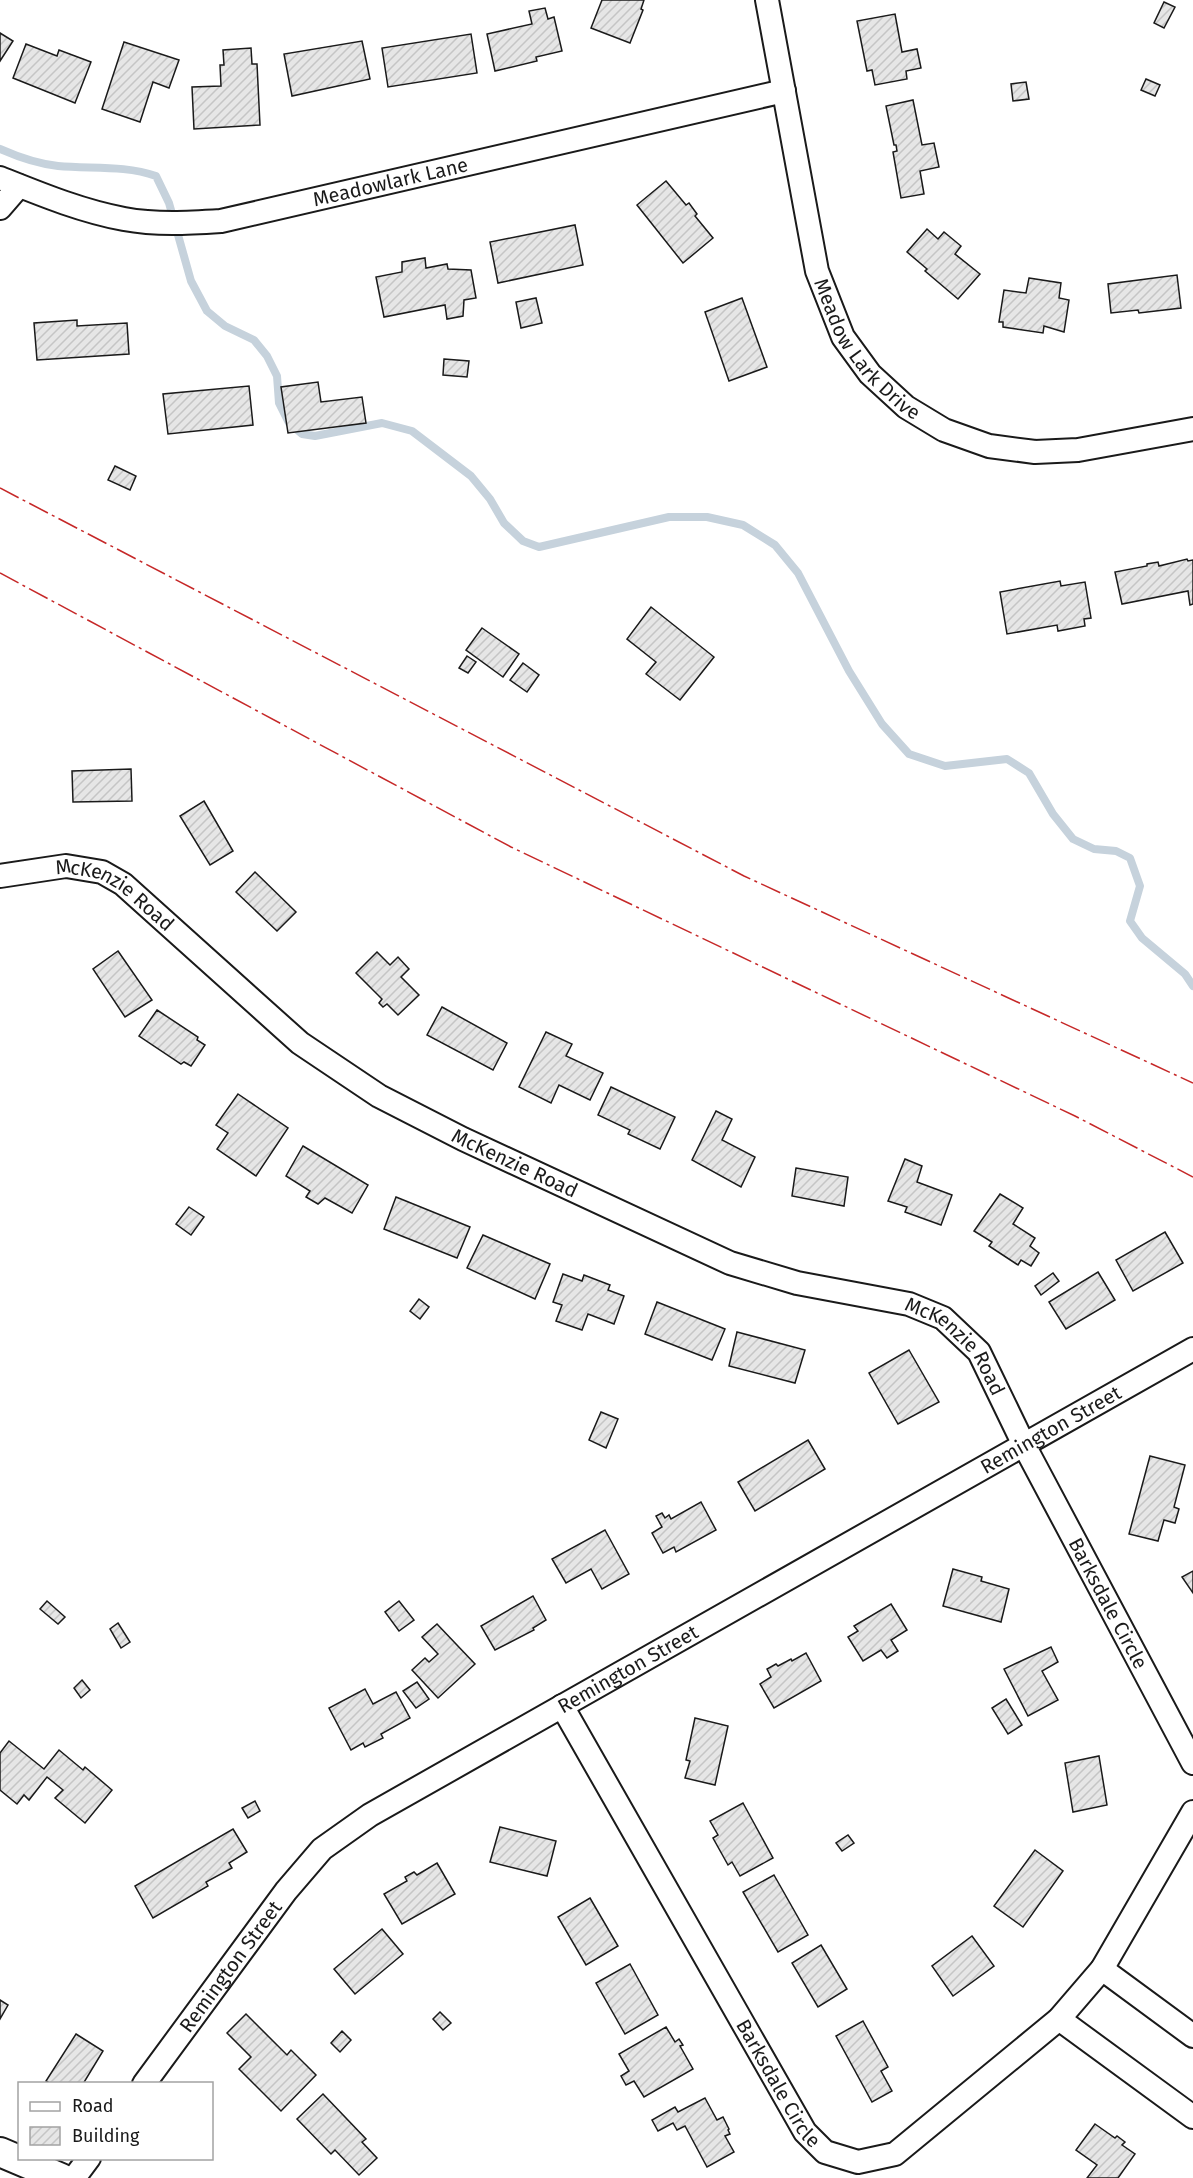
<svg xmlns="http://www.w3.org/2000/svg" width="1193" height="2178" font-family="'Fira Sans',sans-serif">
<defs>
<pattern id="building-hatch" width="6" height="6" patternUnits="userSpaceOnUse" patternTransform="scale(1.5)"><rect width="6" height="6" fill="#e6e6e6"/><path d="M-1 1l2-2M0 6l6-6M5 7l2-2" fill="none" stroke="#c5c5c5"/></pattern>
</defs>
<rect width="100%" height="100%" fill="#fff"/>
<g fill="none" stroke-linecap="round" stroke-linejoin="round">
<!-- stream -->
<path stroke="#c6d2dc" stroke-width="8" d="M0 149C18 157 38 164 58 166 91 169 125 165 156 176L169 203 191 281 207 311 225 326 254 340 267 356 277 376 279 403 289 423 302 434 315 436 382 423 412 431 471 476 490 499 504 523 523 541 539 547 669 517H707L743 525 775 545 798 573 849 671 882 724 909 754 945 766 1007 759 1029 773 1053 814 1073 839 1094 849 1116 851 1130 858 1140 886 1130 921 1142 938 1185 974 1193 986"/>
</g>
<!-- building -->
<g fill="url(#building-hatch)" stroke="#1a1a1a" stroke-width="1.5">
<path d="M602 0H644L641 9 643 10 630 43 591 28Z"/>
<path d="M1164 2 1175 7 1164 28 1154 23Z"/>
<path d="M545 8 548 19 554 17 562 51 536 57 537 61 495 71 487 34 532 24 529 11Z"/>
<path d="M895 14 902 52 917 49 921 68 906 71 907 79 875 85 872 70 867 71 857 21Z"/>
<path d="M0 33 13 41 0 61Z"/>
<path d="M471 34 477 73 388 87 382 48Z"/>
<path d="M362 41 370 79 292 96 284 54Z"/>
<path d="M124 42 179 60 169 88 153 82 140 122 102 109Z"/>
<path d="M26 44 57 56 59 50 91 62 75 103 13 78Z"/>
<path d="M251 48 252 64H257L260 125 194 129 192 87 221 86 220 65H224L223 50Z"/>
<path d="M1146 79 1160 85 1155 96 1141 90Z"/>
<path d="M1026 82 1029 99 1013 101 1011 84Z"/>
<path d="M913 100 922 145 934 143 939 167 920 171 924 194 901 198 893 152 897 151 896 145H894L886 106Z"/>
<path d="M666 181 686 205 689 203 697 214 695 216 713 238 683 263 637 205Z"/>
<path d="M575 225 583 265 498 283 490 242Z"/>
<path d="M927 229 938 239 944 232 961 246 955 254 980 274 958 299 925 271 927 269 907 252Z"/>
<path d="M425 258 426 268 447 264 448 269 471 270 476 298 464 300 463 316 447 319 445 305 384 317 376 277 402 272V262Z"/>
<path d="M1177 275 1181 308 1139 313 1138 310 1111 313 1108 284Z"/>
<path d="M1029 278 1061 283 1059 298 1069 300 1064 332 1044 326 1043 333 1003 327V322H999L1004 290 1026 293Z"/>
<path d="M536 298 542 323 521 328 516 302Z"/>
<path d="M742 298 767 367 729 381 705 312Z"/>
<path d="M77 320V326L127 323 129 354 37 360 34 323Z"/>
<path d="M444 359 469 361 467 377 443 375Z"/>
<path d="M318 382 321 402 362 397 366 423 288 433 281 387Z"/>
<path d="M249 386 253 425 168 434 163 394Z"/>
<path d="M115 466 136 476 130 490 108 480Z"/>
<path d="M1187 559 1188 561 1193 560V604L1190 605 1188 591 1122 604 1115 572 1147 566V564L1158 562 1159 566Z"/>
<path d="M1060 581 1061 586 1085 582 1091 618 1084 619 1085 626 1058 631 1057 625 1007 634 1000 592Z"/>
<path d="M651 607 714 657 680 700 646 674 656 662 627 639Z"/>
<path d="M482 628 519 654 503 677 466 650Z"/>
<path d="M467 656 476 662 468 673 459 668Z"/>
<path d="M523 663 539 675 527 692 510 680Z"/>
<path d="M131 769 132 801 73 802 72 771Z"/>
<path d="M204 801 233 851 210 865 180 816Z"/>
<path d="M255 872 296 912 277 931 236 892Z"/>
<path d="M118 951 152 1000 125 1017 93 969Z"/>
<path d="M377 952 390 965 398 957 409 969 401 977 419 995 398 1015 387 1004 383 1007 379 1003 382 999 356 973Z"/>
<path d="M442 1007 507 1043 493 1070 427 1035Z"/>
<path d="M157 1010 198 1037 197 1040 205 1045 191 1066 184 1062 181 1064 139 1036Z"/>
<path d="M546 1032 572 1044 566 1056 603 1073 590 1100 559 1085 551 1103 519 1087Z"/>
<path d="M611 1087 675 1117 660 1149 628 1134 630 1130 598 1115Z"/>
<path d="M238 1094 288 1128 256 1176 217 1149 228 1133 216 1125Z"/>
<path d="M716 1111 732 1119 722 1140 755 1157 741 1187 692 1160Z"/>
<path d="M303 1146 368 1185 352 1213 325 1198 318 1204 306 1197 310 1191 286 1176Z"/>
<path d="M905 1159 922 1166 917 1182 952 1195 941 1225 905 1212 907 1207 888 1201Z"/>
<path d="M796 1168 848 1177 844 1206 792 1196Z"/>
<path d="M1000 1194 1023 1208 1013 1224 1035 1238 1030 1246 1039 1253 1031 1266 1021 1260 1018 1265 989 1246 992 1242 974 1231Z"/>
<path d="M396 1197 470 1227 457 1258 384 1229Z"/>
<path d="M189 1207 204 1217 191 1235 176 1224Z"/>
<path d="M1165 1232 1183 1263 1133 1291 1116 1260Z"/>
<path d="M483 1235 550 1264 535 1299 467 1268Z"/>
<path d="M1098 1272 1115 1300 1066 1329 1049 1302Z"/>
<path d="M1053 1273 1059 1281 1041 1295 1035 1286Z"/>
<path d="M563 1274 582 1281 584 1275 610 1285 608 1290 624 1296 614 1324 588 1314 582 1330 556 1321 562 1305 553 1302Z"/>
<path d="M419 1299 429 1307 420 1319 410 1311Z"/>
<path d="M657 1302 725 1329 712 1360 645 1334Z"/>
<path d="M737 1332 805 1350 795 1383 729 1366Z"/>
<path d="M909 1350 939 1402 898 1424 869 1373Z"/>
<path d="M601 1412 618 1419 606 1448 589 1440Z"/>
<path d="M808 1440 825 1469 755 1511 738 1482Z"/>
<path d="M1150 1456 1185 1465 1174 1507 1179 1509 1175 1523 1164 1520 1158 1541 1129 1534Z"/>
<path d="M701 1502 716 1530 676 1552 674 1547 663 1553 652 1533 662 1527 656 1516 662 1513 665 1518 669 1515 671 1519Z"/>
<path d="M605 1530 629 1574 602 1589 591 1569 566 1583 552 1559Z"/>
<path d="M953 1569 982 1577 981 1581 1009 1589 1001 1622 943 1606Z"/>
<path d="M1193 1571V1593L1182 1577Z"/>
<path d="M533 1596 546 1620 533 1628 534 1630 495 1650 481 1626Z"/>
<path d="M47 1601 65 1617 58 1624 40 1609Z"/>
<path d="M399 1601 414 1620 399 1631 385 1612Z"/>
<path d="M891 1604 907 1630 891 1640 898 1651 887 1658 881 1650 863 1661 848 1637 858 1631 854 1626Z"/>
<path d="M118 1623 130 1642 121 1648 110 1629Z"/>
<path d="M437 1624 475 1664 438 1698 412 1670 425 1658 429 1662 438 1654 422 1637Z"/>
<path d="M1051 1647 1058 1662 1042 1671 1058 1700 1028 1716 1004 1669Z"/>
<path d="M806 1653 821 1681 774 1708 760 1684 771 1677 767 1669 776 1664 778 1666 791 1659 792 1661Z"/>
<path d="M82 1680 90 1690 81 1698 74 1688Z"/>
<path d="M417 1682 429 1699 416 1708 403 1691Z"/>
<path d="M365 1689 373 1704 396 1692 410 1718 381 1734 383 1738 365 1747 363 1743 351 1750 329 1708Z"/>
<path d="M1006 1699 1022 1725 1008 1734 992 1708Z"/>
<path d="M695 1718 728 1726 715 1785 685 1778 690 1761 686 1760Z"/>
<path d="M9 1741 44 1769 59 1750 83 1770 85 1767 112 1790 85 1823 55 1798 63 1790 47 1777 29 1800 24 1795 17 1804 0 1790V1753Z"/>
<path d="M1099 1756 1107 1805 1073 1812 1065 1763Z"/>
<path d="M255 1801 260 1811 248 1818 242 1808Z"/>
<path d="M743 1803 773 1858 740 1876 732 1862 728 1865 713 1838 718 1835 710 1821Z"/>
<path d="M500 1827 556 1841 547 1876 490 1862Z"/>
<path d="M233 1829 247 1852 229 1863 232 1868 206 1882 208 1886 153 1918 135 1886Z"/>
<path d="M848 1835 854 1843 842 1851 836 1843Z"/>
<path d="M1035 1850 1063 1871 1023 1927 994 1906Z"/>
<path d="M437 1863 455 1894 402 1924 384 1894 407 1881 405 1877 414 1872 417 1875Z"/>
<path d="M774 1875 808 1935 778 1952 743 1892Z"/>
<path d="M590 1898 618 1946 586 1965 558 1917Z"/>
<path d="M382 1929 403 1954 355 1994 334 1969Z"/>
<path d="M972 1936 994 1966 953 1996 932 1966Z"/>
<path d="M821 1945 847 1989 818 2007 792 1963Z"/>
<path d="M630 1964 658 2015 625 2034 596 1983Z"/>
<path d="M0 2000 8 2005 0 2019Z"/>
<path d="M440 2012 451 2023 443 2030 433 2019Z"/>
<path d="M246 2014 287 2055 291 2050 316 2075 281 2111 239 2069 251 2057 227 2033Z"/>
<path d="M863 2021 888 2067 881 2071 892 2091 872 2102 836 2036Z"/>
<path d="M666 2027 675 2042 679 2039 683 2045 680 2046 693 2069 644 2097 634 2081 626 2085 621 2076 629 2071 619 2054Z"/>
<path d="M342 2031 351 2040 340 2052 331 2043Z"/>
<path d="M76 2034 103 2051 83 2084H51L46 2081Z"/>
<path d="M323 2094 366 2139 362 2142 377 2158 359 2175 335 2150 331 2154 297 2119Z"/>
<path d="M705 2098 717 2120 723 2117 729 2129 728 2130 730 2134 725 2136 734 2152 707 2167 685 2126 677 2130 673 2123 658 2131 652 2120 675 2107 678 2112Z"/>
<path d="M1095 2124 1115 2138 1117 2136 1125 2142 1122 2145 1135 2154 1118 2178H1087L1097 2165 1076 2150Z"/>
</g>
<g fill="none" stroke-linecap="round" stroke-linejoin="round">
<!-- minor casing -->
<g stroke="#1a1a1a" stroke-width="26">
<g id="minor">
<path id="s1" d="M767 0 817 271 843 337 870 374 906 407 944 430 989 446 1035 452 1078 450 1193 429"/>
<path id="s2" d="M0 178C40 194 81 211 124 219 156 225 189 223 221 221L784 91"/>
<path d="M0 208 19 186"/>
<path id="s3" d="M0 876 66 866 102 872 123 884 300 1043 379 1096 463 1139 730 1263 797 1283 909 1304 943 1318 979 1352 1024 1445 1193 1763"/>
<path id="s4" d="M562 1706 805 2132 825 2152 858 2162 895 2154 1059 2019 1102 1969 1193 1812"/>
<path d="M1102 1969 1193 2036"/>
<path d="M1059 2019 1193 2117"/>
<path id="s5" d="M144 2084 286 1891 322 1849 370 1815 1193 1349"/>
<path d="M74 2178 89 2158"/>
</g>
</g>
<!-- tertiary casing -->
<g stroke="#1a1a1a" stroke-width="32">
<path id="tertiary" d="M0 2152 61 2178"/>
</g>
<!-- minor -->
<use href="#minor" stroke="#fff" stroke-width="22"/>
<!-- tertiary -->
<use href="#tertiary" stroke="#fff" stroke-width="28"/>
<!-- power -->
<g stroke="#c62828" stroke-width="1.5" stroke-dasharray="21 4.5 3 4.5" stroke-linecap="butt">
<path d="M0 488 744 876 1193 1083"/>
<path d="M0 573 511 847 1075 1116 1193 1177"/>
</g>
</g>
<g text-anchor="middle" stroke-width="4.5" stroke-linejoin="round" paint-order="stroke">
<!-- street labels -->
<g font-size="20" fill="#1a1a1a" stroke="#fff">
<text dy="7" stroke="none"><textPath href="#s2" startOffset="402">Meadowlark Lane</textPath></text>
<text dy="7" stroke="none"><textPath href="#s1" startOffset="370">Meadow Lark Drive</textPath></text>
<text dy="7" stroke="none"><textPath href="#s3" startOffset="124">McKenzie Road</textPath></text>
<text dy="7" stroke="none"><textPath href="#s3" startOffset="612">McKenzie Road</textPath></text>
<text dy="7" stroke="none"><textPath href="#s3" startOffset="1098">McKenzie Road</textPath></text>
<text dy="7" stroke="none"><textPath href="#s5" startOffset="1136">Remington Street</textPath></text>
<text dy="7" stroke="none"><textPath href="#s3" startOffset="1402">Barksdale Circle</textPath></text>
<text dy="7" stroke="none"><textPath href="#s5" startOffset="650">Remington Street</textPath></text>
<text dy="7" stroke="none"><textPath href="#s5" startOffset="146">Remington Street</textPath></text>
<text dy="7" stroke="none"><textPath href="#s4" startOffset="435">Barksdale Circle</textPath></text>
</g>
</g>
<!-- legend -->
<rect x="18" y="2082" width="195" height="78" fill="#ffffff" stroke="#a3a3a3" stroke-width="1.5"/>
<rect x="30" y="2102" width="30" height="9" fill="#ffffff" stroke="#a3a3a3" stroke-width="1.5"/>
<text x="72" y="2112" font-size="18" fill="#1a1a1a">Road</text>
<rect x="30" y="2127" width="30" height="18" fill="url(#building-hatch)" stroke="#a3a3a3" stroke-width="1.5"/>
<text x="72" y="2142" font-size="18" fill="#1a1a1a">Building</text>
</svg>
